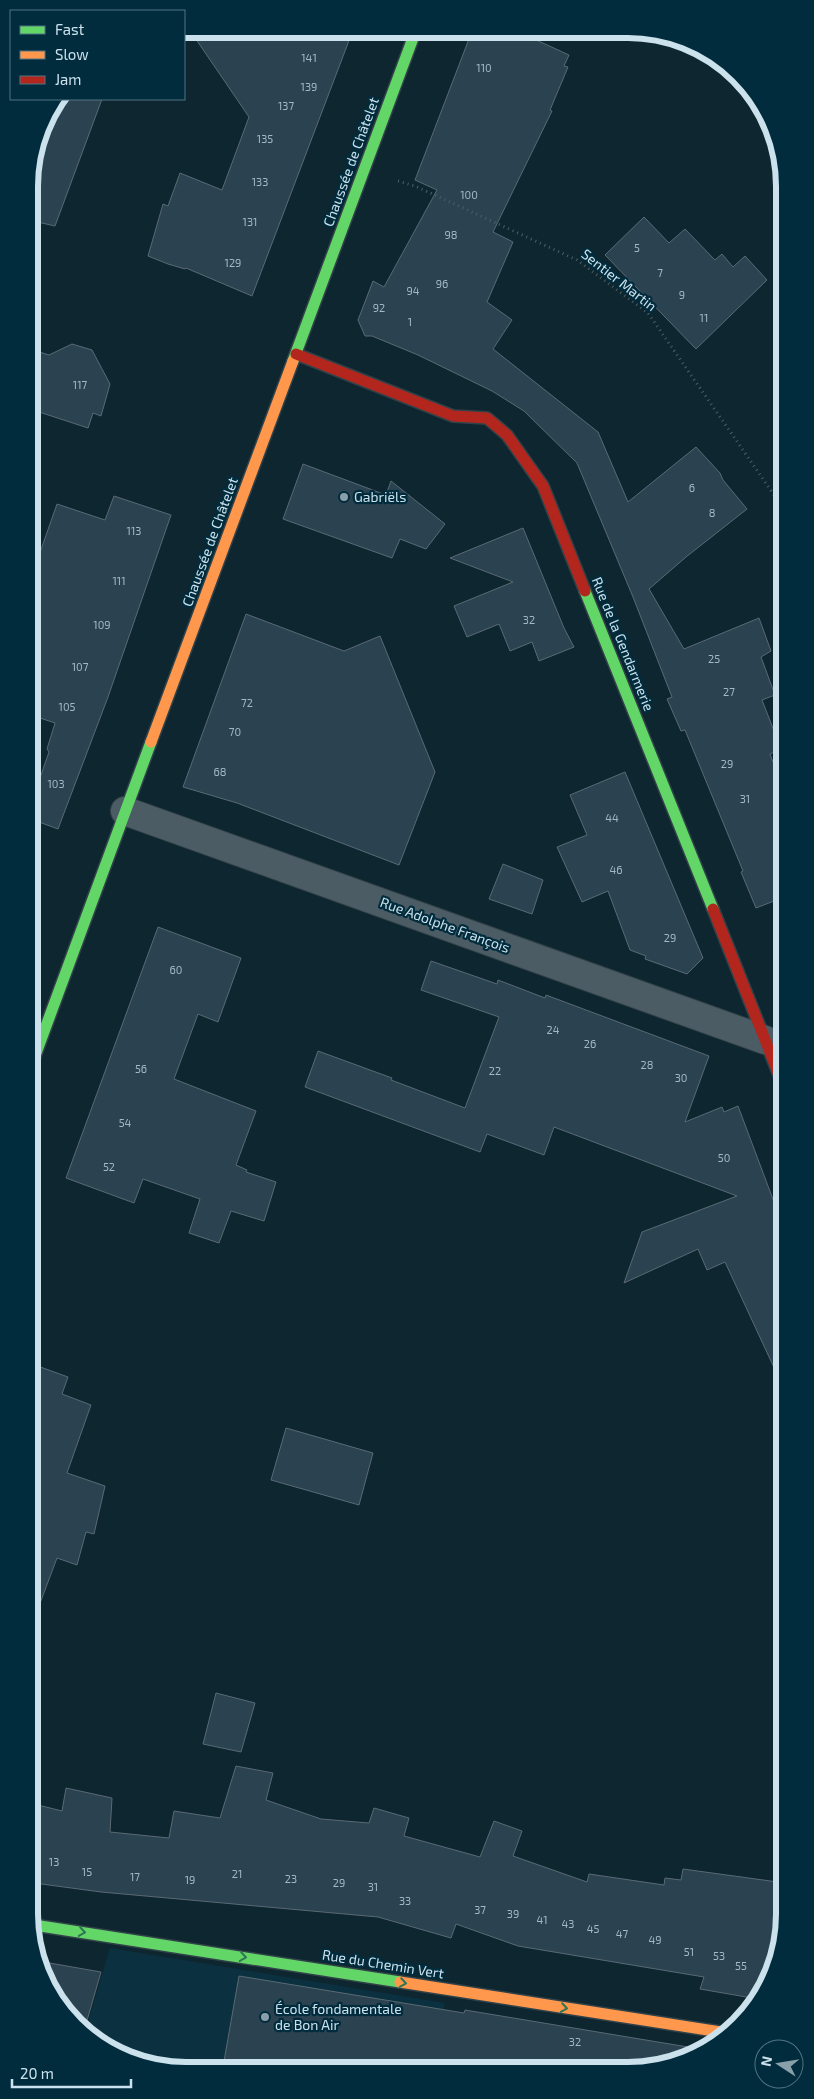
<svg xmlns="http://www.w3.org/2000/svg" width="814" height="2099" font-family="'Exo 2',sans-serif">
<rect width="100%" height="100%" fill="#0e262f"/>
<!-- built -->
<path fill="#0b3140" d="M110 1948 445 2003 430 2066 155 2067 116 2054 85 2032Z"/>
<!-- building -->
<g fill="#2b4251" stroke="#5a6a74">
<path d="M189 29 353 30 252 296 186 268 185 269 168 264 148 256 163 204 168 206 180 173 222 190 249 117Z"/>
<path d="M472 31H537L534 39 569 55 564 66 568 67 550 110 552 111 493 232 513 242 487 302 512 320 493 349 598 432 628 502 696 447 720 473 723 480 747 509 686 557 649 589 684 649 759 618 771 651 761 657 775 695 762 700 781 749 770 754 782 786V898L756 908 741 872 743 871 685 730 681 731 667 699 672 697 633 597 577 463 524 411 492 391 418 355 372 336H365L358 320 373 281 384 287 437 190 415 180Z"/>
<path d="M58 99H102L55 226 29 220V191L38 170 31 167 45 116Z"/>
<path d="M644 217 669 243 685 229 715 260 722 254 733 267 745 256 767 280 696 349 605 255Z"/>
<path d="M72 344 92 350 110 384 101 416 93 413 88 428 30 409V349L49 355Z"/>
<path d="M303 464 386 495 391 481 445 524 426 549 400 539 392 558 283 519Z"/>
<path d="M114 496 171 515 108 697 58 829 31 819V804L49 752 47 749 55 723 31 715 30 581 57 504 105 520Z"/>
<path d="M523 528 564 628 574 647 539 661 532 642 510 651 499 624 467 637 454 606 513 582 450 558Z"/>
<path d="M246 614 344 651 380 636 435 772 399 865 237 803 183 787Z"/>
<path d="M625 772 703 958 687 974 645 959 646 956 630 950 608 891 582 902 557 847 587 835 570 795Z"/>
<path d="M503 864 543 880 532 914 489 899Z"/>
<path d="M158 927 241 958 218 1022 198 1014 174 1079 256 1111 236 1165 247 1170 246 1172 276 1182 264 1221 231 1211 219 1243 189 1233 200 1199 143 1179 134 1203 66 1178Z"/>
<path d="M431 961 497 984 498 980 545 998 546 995 709 1056 685 1122 722 1107 724 1112 738 1106 783 1226V1387L725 1262 707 1270 698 1249 624 1283 642 1232 737 1196 554 1127 544 1155 487 1134 480 1152 305 1087 318 1051 392 1078 391 1080 465 1108 499 1017 421 990Z"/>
<path d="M32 1364 68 1377 62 1394 91 1405 67 1473 105 1486 94 1534 86 1532 77 1565 57 1558 36 1614H33Z"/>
<path d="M286 1428 373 1453 359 1505 271 1480Z"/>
<path d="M216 1693 255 1703 241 1752 203 1744Z"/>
<path d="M236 1766 273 1773 266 1800 321 1819 369 1823 374 1808 409 1818 404 1836 480 1857 494 1821 522 1831 513 1856 587 1882 589 1874 664 1885 665 1878 681 1880 683 1869 785 1883V1924L773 1973 758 1999 700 1989 704 1977 518 1946 456 1924 451 1938 378 1917 101 1892 34 1883V1804L62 1811 66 1788 112 1798 110 1832 169 1838 174 1811 220 1818Z"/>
<path d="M38 1961 101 1972 84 2031 75 2025Z"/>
<path d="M239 1976 464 2013 465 2010 688 2047 687 2057 669 2065 223 2067Z"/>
</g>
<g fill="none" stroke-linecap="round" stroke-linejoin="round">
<!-- street casing -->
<g stroke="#324249" stroke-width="30">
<path id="street" d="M125 811 765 1040"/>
</g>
<!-- fast casing -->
<g stroke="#324249" stroke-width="14">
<g id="fast">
<path d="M293 361 416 30"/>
<path d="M585 591 713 909"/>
<path d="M32 1064 151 742"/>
<path d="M34 1925 400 1982"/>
</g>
</g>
<!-- slow casing -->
<g stroke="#324249" stroke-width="14">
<g id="slow">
<path d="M151 742 293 361"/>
<path d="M400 1982 727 2033"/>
</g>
</g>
<!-- jam casing -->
<g stroke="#324249" stroke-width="14">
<g id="jam">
<path d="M296 354 453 416 487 418 507 435 543 486 585 591"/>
<path d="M713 909 783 1085"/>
</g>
</g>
<!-- path -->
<path stroke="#4e5e65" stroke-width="3" stroke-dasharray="1 4" stroke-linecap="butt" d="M398 181 415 186 577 260 648 313 781 505"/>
<!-- street -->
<use href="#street" stroke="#4b5c64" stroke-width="28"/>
<!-- fast -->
<use href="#fast" stroke="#63d668" stroke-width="11"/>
<!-- slow -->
<use href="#slow" stroke="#ff974d" stroke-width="11"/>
<!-- jam -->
<use href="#jam" stroke="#b3261e" stroke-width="11"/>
</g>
<!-- one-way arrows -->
<defs><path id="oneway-chevron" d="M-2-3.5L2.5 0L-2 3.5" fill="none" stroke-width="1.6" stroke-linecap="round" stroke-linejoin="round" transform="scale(1.25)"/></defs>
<g stroke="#2d7850">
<use href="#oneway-chevron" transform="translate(82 1932) rotate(9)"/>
<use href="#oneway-chevron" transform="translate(243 1957) rotate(9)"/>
<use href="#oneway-chevron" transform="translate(403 1983) rotate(9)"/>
<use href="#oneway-chevron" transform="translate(564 2008) rotate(9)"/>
</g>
<!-- markers -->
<g fill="#89a0aa" stroke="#002c3d" stroke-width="2">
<circle cx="344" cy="497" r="5"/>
<circle cx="265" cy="2017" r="5"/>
</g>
<g text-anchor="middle" stroke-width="4.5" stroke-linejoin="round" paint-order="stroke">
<!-- number labels -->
<g font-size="11" fill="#a3b9c5">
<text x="309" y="62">141</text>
<text x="484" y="72">110</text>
<text x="309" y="91">139</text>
<text x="286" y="110">137</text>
<text x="265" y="143">135</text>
<text x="260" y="186">133</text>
<text x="469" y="199">100</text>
<text x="250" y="226">131</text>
<text x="451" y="239">98</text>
<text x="637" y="252">5</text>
<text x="233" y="267">129</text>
<text x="660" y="277">7</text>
<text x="442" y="288">96</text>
<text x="413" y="295">94</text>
<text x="682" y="299">9</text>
<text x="379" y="312">92</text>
<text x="704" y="322">11</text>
<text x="410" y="326">1</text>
<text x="80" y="389">117</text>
<text x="692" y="492">6</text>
<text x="712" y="517">8</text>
<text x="134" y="535">113</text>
<text x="119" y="585">111</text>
<text x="529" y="624">32</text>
<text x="102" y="629">109</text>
<text x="714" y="663">25</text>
<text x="80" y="671">107</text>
<text x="729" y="696">27</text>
<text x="247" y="707">72</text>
<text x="67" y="711">105</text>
<text x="235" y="736">70</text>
<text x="727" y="768">29</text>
<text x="220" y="776">68</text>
<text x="56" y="788">103</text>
<text x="745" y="803">31</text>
<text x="612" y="822">44</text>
<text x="616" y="874">46</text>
<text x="670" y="942">29</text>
<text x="176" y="974">60</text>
<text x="553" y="1034">24</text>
<text x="590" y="1048">26</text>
<text x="647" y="1069">28</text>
<text x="141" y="1073">56</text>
<text x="495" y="1075">22</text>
<text x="681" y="1082">30</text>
<text x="125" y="1127">54</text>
<text x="724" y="1162">50</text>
<text x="109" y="1171">52</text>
<text x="54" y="1866">13</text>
<text x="87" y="1876">15</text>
<text x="237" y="1878">21</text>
<text x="135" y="1881">17</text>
<text x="291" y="1883">23</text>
<text x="190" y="1884">19</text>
<text x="339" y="1887">29</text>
<text x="373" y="1891">31</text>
<text x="405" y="1905">33</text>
<text x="480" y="1914">37</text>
<text x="513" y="1918">39</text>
<text x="542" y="1924">41</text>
<text x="568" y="1928">43</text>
<text x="593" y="1933">45</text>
<text x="622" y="1938">47</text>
<text x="655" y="1944">49</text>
<text x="689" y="1956">51</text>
<text x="719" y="1960">53</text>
<text x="741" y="1970">55</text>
<text x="575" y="2046">32</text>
</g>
<!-- street labels -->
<g font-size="14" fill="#cbe1ec" stroke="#002c3d">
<text transform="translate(351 162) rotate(-70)" y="5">Chaussée de Châtelet</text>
<text transform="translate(619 280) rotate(38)" y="5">Sentier Martin</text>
<text transform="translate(210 542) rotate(-70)" y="5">Chaussée de Châtelet</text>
<text transform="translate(623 644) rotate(68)" y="5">Rue de la Gendarmerie</text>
<text transform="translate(445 925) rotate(20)" y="5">Rue Adolphe François</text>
<text transform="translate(383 1964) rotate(9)" y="5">Rue du Chemin Vert</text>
</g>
<!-- poi labels -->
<g font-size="14" fill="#cbe1ec" stroke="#002c3d" text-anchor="start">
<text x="354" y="502">Gabriëls</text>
<text x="275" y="2014">École fondamentale<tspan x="275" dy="16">de Bon Air</tspan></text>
</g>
</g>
<!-- crop -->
<path d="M0 0H814V2099H0ZM186 38H628A148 148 0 0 1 776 186V1914A148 148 0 0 1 628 2062H186A148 148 0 0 1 38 1914V186A148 148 0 0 1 186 38Z" fill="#002c3d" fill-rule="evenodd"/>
<path fill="none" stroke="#cbe1ec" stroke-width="6" d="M186 38H628A148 148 0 0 1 776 186V1914A148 148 0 0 1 628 2062H186A148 148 0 0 1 38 1914V186A148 148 0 0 1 186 38Z"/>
<!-- legend -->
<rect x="10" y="10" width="175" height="90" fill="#002c3d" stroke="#517483"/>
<rect x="20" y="26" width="25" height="8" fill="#63d668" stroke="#517483"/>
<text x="55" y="35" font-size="15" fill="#cbe1ec">Fast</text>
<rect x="20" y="51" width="25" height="8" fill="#ff974d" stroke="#517483"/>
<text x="55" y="60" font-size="15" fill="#cbe1ec">Slow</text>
<rect x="20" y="76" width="25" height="8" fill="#b3261e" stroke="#517483"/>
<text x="55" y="85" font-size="15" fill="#cbe1ec">Jam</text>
<!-- north arrow -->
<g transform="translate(779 2064) rotate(282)"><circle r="24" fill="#002c3d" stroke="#517483"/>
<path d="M0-4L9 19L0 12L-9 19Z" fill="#89a0aa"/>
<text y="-8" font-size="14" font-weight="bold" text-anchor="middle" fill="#cbe1ec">N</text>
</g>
<!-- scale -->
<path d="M12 2079v8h119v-8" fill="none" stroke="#cbe1ec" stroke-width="2.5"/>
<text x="20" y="2079" font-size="15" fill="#cbe1ec" stroke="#002c3d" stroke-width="4" paint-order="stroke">20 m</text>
</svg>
